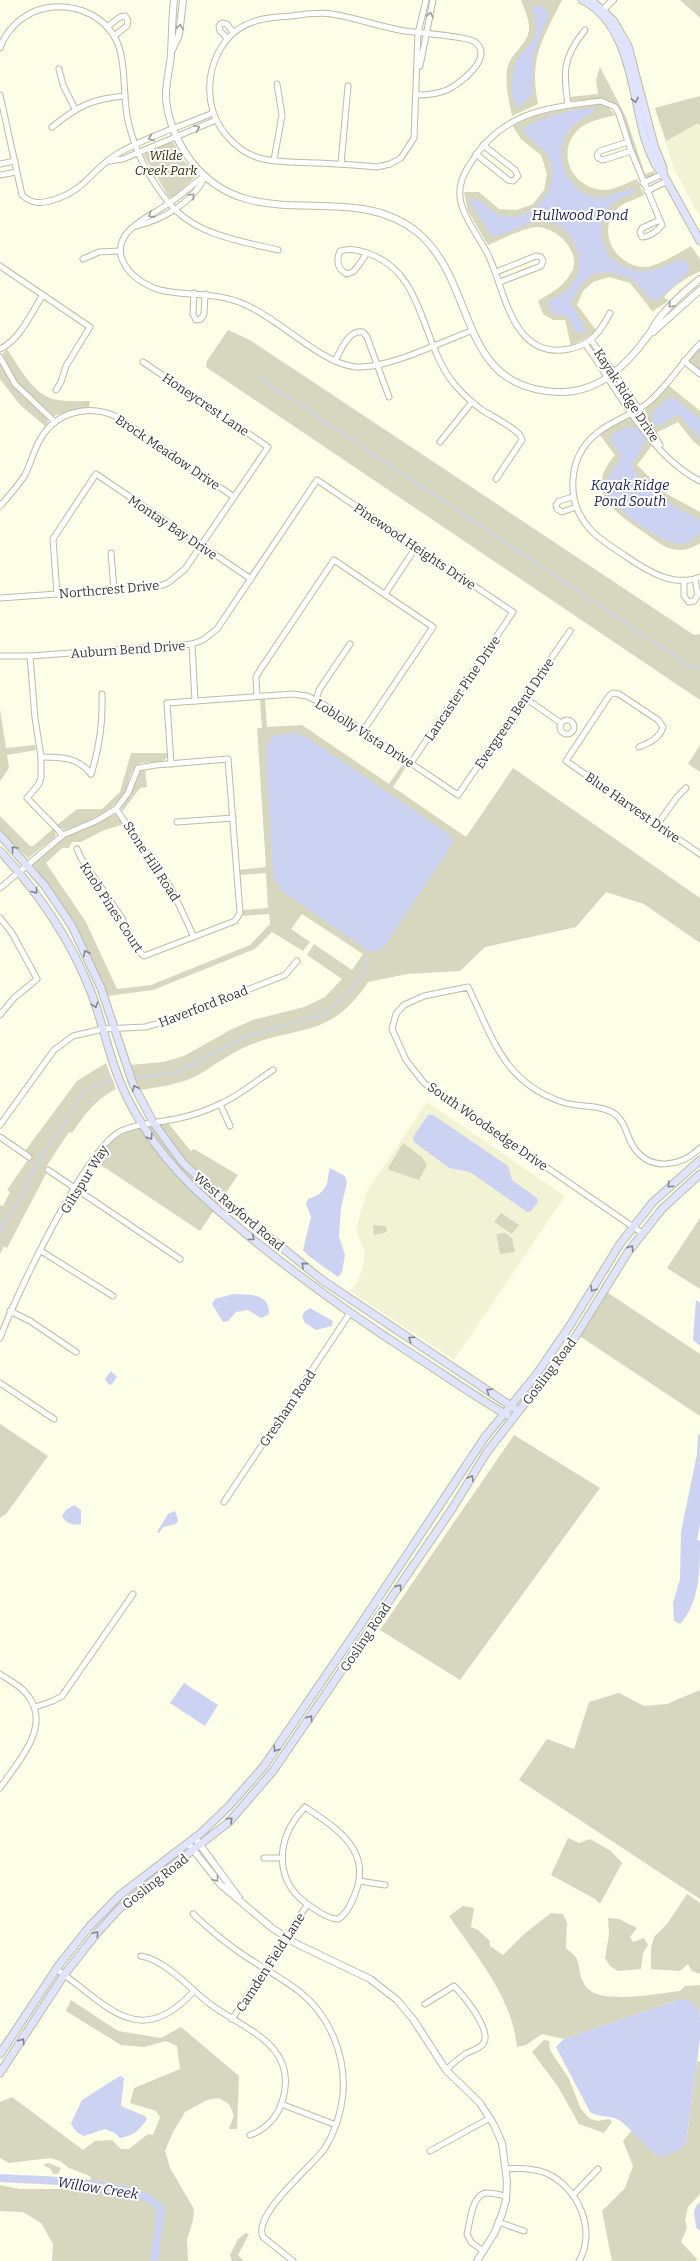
<svg xmlns="http://www.w3.org/2000/svg" width="700" height="2261" font-family="Bitter,serif">
<rect width="100%" height="100%" fill="#fdfee7"/>
<!-- built -->
<g fill="#f2f3d4">
<path d="M700 96V217L674 169 655 108Z"/>
<path d="M427 1102 565 1196 454 1360 350 1291 358 1281 363 1267 365 1252 356 1230 366 1193Z"/>
</g>
<!-- green -->
<g fill="#d7d7c0">
<path d="M521 0H562C542 40 529 58 538 104L512 116C509 101 505 85 507 70 509 53 530 44 529 27 529 18 524 8 521 0Z"/>
<path d="M680 0H700V18Z"/>
<path d="M600 67 626 117 645 174 654 171 655 176 648 179 642 176 618 107 603 99 570 101 569 97 598 94 596 80Z"/>
<path d="M700 96V126L698 123 666 141 655 108Z"/>
<path d="M600 104 607 106 615 115C605 118 588 121 580 128 555 150 570 187 602 190 612 191 627 183 637 179L644 195C637 199 625 202 619 207 595 229 614 265 643 267 656 268 680 252 691 246L700 259V271C686 278 675 285 664 297L668 300C665 306 657 306 653 312L630 283 609 277 593 282 583 291 577 305 596 330 588 337 571 346 565 320H553L543 314 538 301C553 291 560 290 571 273 583 254 558 227 537 227 525 227 500 240 488 245L468 211 464 192H479L499 209 517 210 533 204 544 190 547 174 541 155 521 139 512 125C541 111 569 109 600 104Z"/>
<path d="M170 142 174 143 184 161 195 173V177L173 197H169L144 156 146 152Z"/>
<path d="M228 330 250 340 694 635 700 634V700L206 367 207 361Z"/>
<path d="M700 348V371L691 364 689 359Z"/>
<path d="M7 349C19 367 32 393 53 399 64 402 78 401 90 401L89 407 75 409 54 416 23 389 15 379 3 356V353Z"/>
<path d="M0 364 14 387 47 418 48 423 45 426 20 405 0 379Z"/>
<path d="M667 384 700 411V447L693 441 678 422 656 433 644 413 646 407Z"/>
<path d="M632 417 653 444 637 465 667 494 700 512V543C694 547 687 550 680 550 667 551 655 540 645 533 614 512 583 492 615 455L599 434 610 426Z"/>
<path d="M265 699 267 727 302 725 389 784 404 762 408 764 393 787 466 837 513 768 700 898V943L644 904 606 892 576 927 485 947 460 971 407 974 368 982C328 1042 296 1023 241 1049 224 1057 210 1069 194 1077 177 1085 158 1087 140 1090L130 1065 163 1062 184 1056 232 1029 253 1020 304 1007 325 997 342 979 307 955 314 944 352 970 363 954 302 914 291 929 310 942 303 951 272 932 255 949 153 990 107 996 96 969 74 924 33 865 35 861 64 837 113 815H118L124 824 102 831 81 842H72L69 848H62L46 863 86 922 117 989 151 985 250 945 270 924 269 914 241 916V910L268 908 266 873 239 875 238 870 266 867 257 728H262L260 700Z"/>
<path d="M0 709 6 748 35 745 36 750 7 755 9 768 0 781Z"/>
<path d="M700 745V772L688 764Z"/>
<path d="M131 753H167V757C162 767 144 758 136 766 130 772 129 784 125 791 113 814 87 821 65 830L57 825 77 809H102L120 792Z"/>
<path d="M145 768 147 787 140 788 122 812C120 806 123 805 126 800 133 791 134 780 140 770Z"/>
<path d="M0 816 30 846H33L53 829 56 834 55 837 28 858 0 832Z"/>
<path d="M106 1063 116 1089C96 1099 84 1115 72 1133L69 1132 44 1170 47 1172 7 1248 4 1246 0 1254V1205L3 1206 10 1192 7 1190 31 1155 25 1151 77 1081Z"/>
<path d="M168 1123 191 1151 194 1149 238 1175 200 1231 95 1161C114 1131 135 1128 168 1123Z"/>
<path d="M403 1143 422 1157 427 1165 419 1180 389 1170 388 1168Z"/>
<path d="M501 1213 519 1225 512 1234 494 1222Z"/>
<path d="M700 1218V1289L667 1268Z"/>
<path d="M373 1225 386 1226 387 1232 374 1235Z"/>
<path d="M505 1233 512 1238 515 1252 500 1254 496 1234Z"/>
<path d="M605 1291 700 1354V1416L578 1335Z"/>
<path d="M0 1424 48 1456 6 1514 0 1518Z"/>
<path d="M514 1435 600 1488 460 1680 380 1630Z"/>
<path d="M700 1690V1899L519 1780 547 1739 574 1749 589 1702 619 1693 644 1706 667 1704Z"/>
<path d="M568 1838 579 1843 590 1839 611 1851 622 1863 600 1904 595 1899 551 1875Z"/>
<path d="M687 1894 700 1903V1974L692 1971 688 1964 680 1971 651 1969V1948L654 1937 667 1924Z"/>
<path d="M463 1906 474 1908 471 1927 478 1930 490 1941V1946L503 1955 524 1934 551 1913 563 1914 567 1923 566 1948C569 1951 575 1955 577 1959 581 1970 578 1977 587 1988 601 2005 660 1993 680 1991L685 1986 700 1985V2019L699 2011 681 1999 564 2039 542 2034 526 2045 517 2047C512 1997 477 1957 449 1916Z"/>
<path d="M608 1918 619 1919 637 1928 630 1937 633 1942 644 1938 648 1945 643 1953 641 1969 618 1971 610 1966 605 1958 609 1935Z"/>
<path d="M71 2000 118 2031 161 2038 181 2027 239 2076 237 2129H229L234 2115 229 2104 219 2098 207 2100 185 2112 173 2132 165 2151 170 2168 194 2209 193 2220 187 2240 188 2261H52L53 2244 41 2223 23 2212 0 2211V2185L20 2189H93L90 2176 69 2168 60 2161 50 2158 9 2163 0 2158V2102L12 2097 83 2150 95 2141 112 2140 121 2149H129L148 2134 153 2135 160 2117 156 2111 130 2103 134 2088 180 2069 177 2046 166 2041 144 2047 121 2045 66 2011Z"/>
<path d="M544 2040 549 2041 550 2050 569 2079 581 2109 590 2119 598 2121 609 2119 612 2122 604 2133 579 2124 557 2085 532 2052Z"/>
<path d="M697 2061 700 2062V2194L688 2207 685 2220 687 2228 681 2242 697 2259 696 2261H612L602 2211 625 2188 633 2166 623 2141 632 2130 655 2154 686 2143Z"/>
<path d="M48 2163 61 2168 58 2174H53L51 2169 43 2165Z"/>
<path d="M246 2233 249 2234 238 2255 244 2261H232L230 2255 238 2239Z"/>
</g>
<!-- water -->
<g fill="#ccd2f1">
<path d="M536 5 544 7 549 13 533 56 532 95 518 107 515 105C510 92 511 67 520 56 526 47 535 42 536 30 537 24 533 14 532 8Z"/>
<path d="M592 108 595 110 594 112C582 119 570 125 564 138 554 163 571 196 600 198 609 199 629 185 635 190L634 192C627 197 616 199 610 206 597 221 601 243 610 259 633 273 642 275 668 265 674 262 679 259 685 260L690 267 685 276 657 301C646 300 642 287 635 281 631 278 625 277 620 275 593 266 582 279 571 303L585 329V333L582 334 572 327 568 316 552 313 548 304 549 301C562 294 572 289 577 275 585 251 567 220 540 220 526 221 502 239 491 235L471 204V199C480 196 491 212 499 215 533 226 563 186 548 156 543 145 529 141 523 130 532 118 576 109 592 108Z"/>
<path d="M668 398H674L700 419V439L680 416H675L660 426 654 424 651 414Z"/>
<path d="M629 427 640 429 645 437 642 449 632 464C636 486 681 511 700 520V532C695 538 690 543 682 544 663 545 611 509 608 489 606 474 616 468 621 456L610 439 614 433Z"/>
<path d="M294 733 306 737 447 833 453 840 451 846 384 947 374 952 363 947 282 891 273 876 266 751 268 741 274 736Z"/>
<path d="M428 1115H433L508 1166 512 1180 537 1198 538 1202 531 1211 527 1212 470 1172 449 1168 414 1142 413 1137Z"/>
<path d="M330 1168 345 1176 347 1182 341 1208 339 1237 345 1255 342 1272 338 1277 310 1257 303 1250 311 1217 306 1204 308 1199C318 1196 327 1190 328 1178 329 1174 328 1172 330 1168Z"/>
<path d="M233 1294C247 1295 270 1292 269 1314L261 1318 248 1310 236 1312 228 1321 223 1322 212 1304 215 1299Z"/>
<path d="M696 1300 700 1303V1346L693 1340Z"/>
<path d="M310 1308 333 1321 332 1326 316 1330 305 1323 302 1317 304 1312Z"/>
<path d="M111 1371 117 1377 112 1384 109 1385 105 1379Z"/>
<path d="M700 1434V1524L697 1540 700 1541C700 1568 700 1603 680 1624L674 1621 673 1603 680 1579 681 1532 697 1454 698 1435Z"/>
<path d="M74 1505 81 1510V1524C72 1526 66 1523 62 1516L66 1510Z"/>
<path d="M175 1511 178 1520 176 1524 163 1527 159 1533 157 1532 168 1514Z"/>
<path d="M184 1683 218 1705 205 1726 170 1703Z"/>
<path d="M681 1999 691 2001 699 2011 700 2019V2039L686 2143 679 2150 661 2157C650 2153 632 2129 619 2120 609 2114 601 2119 590 2112L556 2047 564 2039Z"/>
<path d="M120 2076 124 2078 121 2106 145 2116 147 2119C140 2130 133 2136 120 2138L115 2133 105 2129 84 2136C77 2133 74 2130 71 2123L82 2100Z"/>
</g>
<g fill="none" stroke-linecap="round" stroke-linejoin="round">
<!-- stream -->
<g stroke="#ccd2f1" stroke-width="1.5">
<path d="M257 376 690 666 700 669"/>
<path d="M136 1078 176 1073 247 1036 324 1014 351 991 366 968V947"/>
<path d="M0 1231 5 1221 18 1204 39 1159 62 1128 81 1095 95 1085 113 1081"/>
</g>
<!-- river -->
<g stroke="#ccd2f1" stroke-width="8">
<path d="M0 2178C38 2181 138 2179 161 2209L154 2261"/>
<path d="M700 2207 698 2213 700 2226"/>
</g>
<!-- minor casing -->
<g stroke="#bcbca7" stroke-width="7">
<g id="minor">
<path d="M107 27 120 17 125 16 128 20 127 26 114 36"/>
<path d="M227 38 220 31 219 26 222 23 227 24 233 32"/>
<path d="M0 48C7 28 25 12 46 8 62 5 76 7 90 14 136 38 118 85 129 125 136 153 151 181 169 203 195 235 240 241 278 250"/>
<path d="M420 66 433 0"/>
<path d="M59 69 63 85 75 109"/>
<path d="M0 95 22 195C32 204 40 204 53 200 87 190 92 168 119 153 148 136 182 126 213 113"/>
<path d="M417 95C427 95 437 94 447 90 460 84 495 57 475 42 467 36 419 33 405 31 380 27 357 18 332 14 319 12 306 14 292 16 280 17 267 17 256 21 221 31 205 69 211 103 215 128 237 153 263 159 281 163 300 162 318 163 338 164 358 165 377 167L390 164 401 158 414 138 418 33 426 0"/>
<path d="M568 105C563 71 563 57 585 30"/>
<path d="M52 127C78 106 91 99 125 96"/>
<path d="M628 142 600 151 597 155 598 158 603 160 631 151"/>
<path d="M476 154 508 180 513 181 518 176 515 170 483 145"/>
<path d="M274 160 282 115 277 84"/>
<path d="M109 161 123 159 216 120"/>
<path d="M0 164 15 161"/>
<path d="M341 164 348 86"/>
<path d="M0 175 16 172"/>
<path d="M205 176C192 184 182 195 169 203 155 213 138 220 127 233 107 258 137 284 160 290 190 297 216 291 246 305 281 320 320 363 356 367 388 369 441 342 471 331"/>
<path d="M643 183 663 174"/>
<path d="M647 191 667 181"/>
<path d="M136 226C162 220 194 202 205 176"/>
<path d="M367 253 358 266 353 272 347 274C337 269 336 261 340 251 350 248 357 250 367 253 426 272 420 344 455 385 463 394 472 403 482 410 495 418 509 424 520 435L522 440 496 479"/>
<path d="M83 259 99 252 120 251"/>
<path d="M0 266 90 327 66 366 61 382 56 390"/>
<path d="M496 272 536 256 541 257 543 261 541 266 500 282"/>
<path d="M194 293 193 314 196 320 201 319 204 314 205 294"/>
<path d="M610 313C600 332 591 345 569 349 514 360 506 296 490 259 482 240 466 223 461 203 457 187 463 174 472 161 504 111 547 108 601 101L615 107 619 114 631 151 662 225C658 231 649 237 642 237L640 232 642 228 660 220"/>
<path d="M591 340 639 409 660 445"/>
<path d="M700 344C682 362 669 384 650 401 634 415 612 420 596 434 568 457 565 500 589 528 599 540 614 548 627 557 647 571 675 588 700 577"/>
<path d="M586 345C617 389 650 456 700 481"/>
<path d="M0 349C20 340 31 313 43 295"/>
<path d="M0 357 15 384 55 422"/>
<path d="M335 361C341 350 348 330 363 332L367 337 389 397"/>
<path d="M684 361 700 374"/>
<path d="M440 442 472 402"/>
<path d="M573 497 559 501 556 505 557 509 562 512 576 507"/>
<path d="M0 506C9 496 18 486 25 475 31 463 34 449 41 438 57 411 90 404 117 417L234 497"/>
<path d="M111 553 114 590"/>
<path d="M684 580V596L689 602 694 601 698 595 695 579"/>
<path d="M57 594 53 539 96 474 251 579"/>
<path d="M385 594 416 547"/>
<path d="M0 598 157 587 168 583 185 569 268 447 143 362"/>
<path d="M192 644 195 701"/>
<path d="M0 656H30L192 644 203 640 217 629 317 480 513 612 411 763"/>
<path d="M30 656 35 718 41 757V777L39 784 27 798 63 835"/>
<path d="M257 696 256 677 260 670 334 560 433 627 363 731"/>
<path d="M525 698 561 723"/>
<path d="M316 700 319 690 350 644"/>
<circle cx="567" cy="727" r="7"/>
<path d="M639 747C649 743 660 738 663 727L658 720 619 694 613 693 609 696 566 761 700 854"/>
<path d="M41 757C61 757 78 757 91 774"/>
<path d="M171 764 167 703 293 694 307 696 323 704 458 795 570 631"/>
<path d="M91 774C100 747 103 722 102 694"/>
<path d="M116 809 171 888 194 937"/>
<path d="M177 822 233 818"/>
<path d="M657 825 677 797 686 788"/>
<path d="M0 888 63 835 96 821 116 809 128 793 138 768 156 765 228 759 240 913 235 921 144 956 138 951 122 918 81 858 77 849"/>
<path d="M0 918 12 933 37 979 14 998 0 1015"/>
<path d="M220 1104 230 1126"/>
<path d="M0 1125 54 1050 73 1036 103 1029 145 1027 171 1020 285 975 297 961"/>
<path d="M0 1137 29 1157"/>
<path d="M48 1170 180 1259"/>
<path d="M642 1233 424 1083 406 1060 392 1029 396 1014 404 1005 424 996 468 987C493 1038 503 1082 562 1102 579 1108 601 1104 615 1114 626 1123 626 1135 633 1146 649 1172 681 1167 700 1148"/>
<path d="M41 1251 113 1296"/>
<path d="M10 1311 30 1321 76 1352"/>
<path d="M0 1338C15 1297 86 1148 121 1131 140 1122 160 1123 180 1118 193 1115 208 1110 220 1104 239 1096 256 1081 273 1070"/>
<path d="M0 1383 54 1419"/>
<path d="M224 1502 350 1313"/>
<path d="M0 1674C10 1681 23 1687 29 1697 51 1728 17 1763 0 1788"/>
<path d="M35 1707 53 1701 62 1696 133 1594"/>
<path d="M305 1807C336 1828 373 1850 355 1894 352 1902 346 1915 338 1919 329 1919 320 1913 313 1908 272 1883 275 1839 305 1807Z"/>
<path d="M264 1858H282"/>
<path d="M359 1881 385 1885"/>
<path d="M193 1914C208 1928 224 1942 242 1954 261 1967 282 1978 300 1992 330 2016 346 2056 343 2094 341 2113 335 2132 325 2148 313 2166 252 2214 263 2237L293 2261"/>
<path d="M141 1956C167 1961 189 1988 210 2004 245 2030 300 2045 282 2102 277 2118 265 2130 250 2135"/>
<path d="M56 1969C105 2002 138 2053 194 1991"/>
<path d="M425 2004 454 1986C463 1995 495 2033 482 2045 477 2050 470 2051 465 2054 458 2059 452 2064 446 2070"/>
<path d="M232 2019 307 1905"/>
<path d="M281 2104 336 2125"/>
<path d="M430 2151 490 2118"/>
<path d="M506 2169C520 2168 532 2168 546 2173 578 2187 597 2230 579 2261"/>
<path d="M573 2195 598 2169"/>
<path d="M498 2222 524 2231"/>
<path d="M483 2251 471 2242 467 2234C470 2223 472 2193 487 2193 493 2193 500 2195 506 2196"/>
</g>
</g>
<!-- tertiary casing -->
<g stroke="#bcbca7" stroke-width="8">
<g id="tertiary">
<path d="M174 0C172 18 172 36 171 54 170 69 165 85 166 99 168 121 178 144 191 161 251 240 349 177 417 232 479 283 455 389 559 392 598 393 626 366 647 337 652 331 655 323 661 316 672 303 686 290 700 279"/>
<path d="M600 13 613 0"/>
<path d="M172 50 179 35 183 0"/>
<path d="M653 332 700 290"/>
<path d="M195 1838 239 1898"/>
<path d="M191 1847 221 1885 272 1928 295 1943 370 1979 397 2000 413 2019 446 2070 480 2103 494 2125 502 2143 507 2181 506 2200 502 2214 495 2232 477 2261"/>
</g>
</g>
<!-- secondary casing -->
<g stroke="#bcbca7" stroke-width="9">
<g id="secondary">
<path d="M582 0C630 23 632 94 645 139 649 150 654 166 663 174L700 241"/>
<path d="M593 2 613 20 628 46 654 145 663 168V174"/>
<path d="M0 835 45 886 72 926 101 988 133 1084 153 1122 183 1163 220 1197 322 1280 514 1408"/>
<path d="M0 851C39 893 70 938 91 992 105 1029 111 1068 130 1103 162 1165 208 1203 261 1246 310 1285 362 1322 415 1356 445 1375 475 1397 507 1415"/>
<path d="M0 2054 59 1965 90 1926 120 1895 201 1833 229 1806 264 1766 361 1624 485 1437 536 1375 569 1327 620 1244 653 1202 700 1160"/>
<path d="M0 2073 64 1975 98 1932 118 1910 150 1883 229 1822 273 1771 452 1509 487 1452 571 1344 628 1252 662 1209 700 1174"/>
</g>
</g>
<!-- minor -->
<use href="#minor" stroke="#fff" stroke-width="5"/>
<!-- tertiary -->
<use href="#tertiary" stroke="#fff" stroke-width="6"/>
<!-- secondary -->
<use href="#secondary" stroke="#dfe3fc" stroke-width="7"/>
</g>
<!-- one-way arrows -->
<defs><path id="oneway-chevron" d="M-2-3.5L2.5 0L-2 3.5" fill="none" stroke-width="1.6" stroke-linecap="round" stroke-linejoin="round"/></defs>
<g stroke="#9c9c98">
<use href="#oneway-chevron" transform="translate(430 15) rotate(-78)"/>
<use href="#oneway-chevron" transform="translate(180 27) rotate(-79)"/>
<use href="#oneway-chevron" transform="translate(197 128) rotate(-23)"/>
<use href="#oneway-chevron" transform="translate(151 138) rotate(159)"/>
<use href="#oneway-chevron" transform="translate(192 196) rotate(-46)"/>
<use href="#oneway-chevron" transform="translate(151 215) rotate(148)"/>
<use href="#oneway-chevron" transform="translate(671 305) rotate(133)"/>
<use href="#oneway-chevron" transform="translate(216 1879) rotate(51)"/>
</g>
<g stroke="#84868c">
<use href="#oneway-chevron" transform="translate(635 100) rotate(79)"/>
<use href="#oneway-chevron" transform="translate(14 849) rotate(-133)"/>
<use href="#oneway-chevron" transform="translate(35 891) rotate(52)"/>
<use href="#oneway-chevron" transform="translate(86 953) rotate(-117)"/>
<use href="#oneway-chevron" transform="translate(95 1005) rotate(72)"/>
<use href="#oneway-chevron" transform="translate(135 1088) rotate(-115)"/>
<use href="#oneway-chevron" transform="translate(150 1137) rotate(57)"/>
<use href="#oneway-chevron" transform="translate(670 1185) rotate(137)"/>
<use href="#oneway-chevron" transform="translate(252 1238) rotate(39)"/>
<use href="#oneway-chevron" transform="translate(631 1248) rotate(-55)"/>
<use href="#oneway-chevron" transform="translate(304 1265) rotate(-140)"/>
<use href="#oneway-chevron" transform="translate(593 1289) rotate(122)"/>
<use href="#oneway-chevron" transform="translate(411 1339) rotate(-146)"/>
<use href="#oneway-chevron" transform="translate(489 1391) rotate(-146)"/>
<use href="#oneway-chevron" transform="translate(471 1478) rotate(-60)"/>
<use href="#oneway-chevron" transform="translate(399 1587) rotate(-55)"/>
<use href="#oneway-chevron" transform="translate(310 1718) rotate(-56)"/>
<use href="#oneway-chevron" transform="translate(276 1749) rotate(124)"/>
<use href="#oneway-chevron" transform="translate(230 1820) rotate(-43)"/>
<use href="#oneway-chevron" transform="translate(96 1934) rotate(-50)"/>
<use href="#oneway-chevron" transform="translate(22 2041) rotate(-56)"/>
</g>
<g text-anchor="middle" stroke-width="4" stroke-linejoin="round" paint-order="stroke">
<!-- park labels -->
<g font-size="13" font-style="italic" fill="#302e05" stroke="#fff">
<text x="166" y="160">Wilde<tspan x="166" dy="15">Creek Park</tspan></text>
</g>
<!-- street labels -->
<g font-size="13" fill="#3a3a31" stroke="#fff">
<text transform="translate(627 395) rotate(57)" y="5">Kayak Ridge Drive</text>
<text transform="translate(206 404) rotate(34)" y="5">Honeycrest Lane</text>
<text transform="translate(168 452) rotate(34)" y="5">Brock Meadow Drive</text>
<text transform="translate(173 527) rotate(34)" y="5">Montay Bay Drive</text>
<text transform="translate(415 546) rotate(34)" y="5">Pinewood Heights Drive</text>
<text transform="translate(109 589) rotate(-5)" y="5">Northcrest Drive</text>
<text transform="translate(128 649) rotate(-4)" y="5">Auburn Bend Drive</text>
<text transform="translate(462 688) rotate(-56)" y="5">Lancaster Pine Drive</text>
<text transform="translate(514 713) rotate(-56)" y="5">Evergreen Bend Drive</text>
<text transform="translate(365 733) rotate(33)" y="5">Loblolly Vista Drive</text>
<text transform="translate(633 807) rotate(35)" y="5">Blue Harvest Drive</text>
<text transform="translate(152 861) rotate(57)" y="5">Stone Hill Road</text>
<text transform="translate(112 907) rotate(57)" y="5">Knob Pines Court</text>
<text transform="translate(203 1006) rotate(-21)" y="5">Haverford Road</text>
<text transform="translate(488 1126) rotate(35)" y="5">South Woodsedge Drive</text>
<text transform="translate(84 1179) rotate(-58)" y="5">Giltspur Way</text>
<text transform="translate(239 1211) rotate(40)" y="5">West Rayford Road</text>
<text transform="translate(549 1371) rotate(-53)" y="5">Gosling Road</text>
<text transform="translate(287 1408) rotate(-56)" y="5">Gresham Road</text>
<text transform="translate(365 1637) rotate(-56)" y="5">Gosling Road</text>
<text transform="translate(155 1881) rotate(-38)" y="5">Gosling Road</text>
<text transform="translate(270 1962) rotate(-57)" y="5">Camden Field Lane</text>
</g>
<!-- water labels -->
<g font-size="14" font-style="italic" fill="#22264e" stroke="#fff">
<text x="580" y="220">Hullwood Pond</text>
<text x="630" y="490">Kayak Ridge<tspan x="630" dy="16">Pond South</tspan></text>
<text transform="translate(98 2188) rotate(9)" y="5">Willow Creek</text>
</g>
</g>
</svg>
